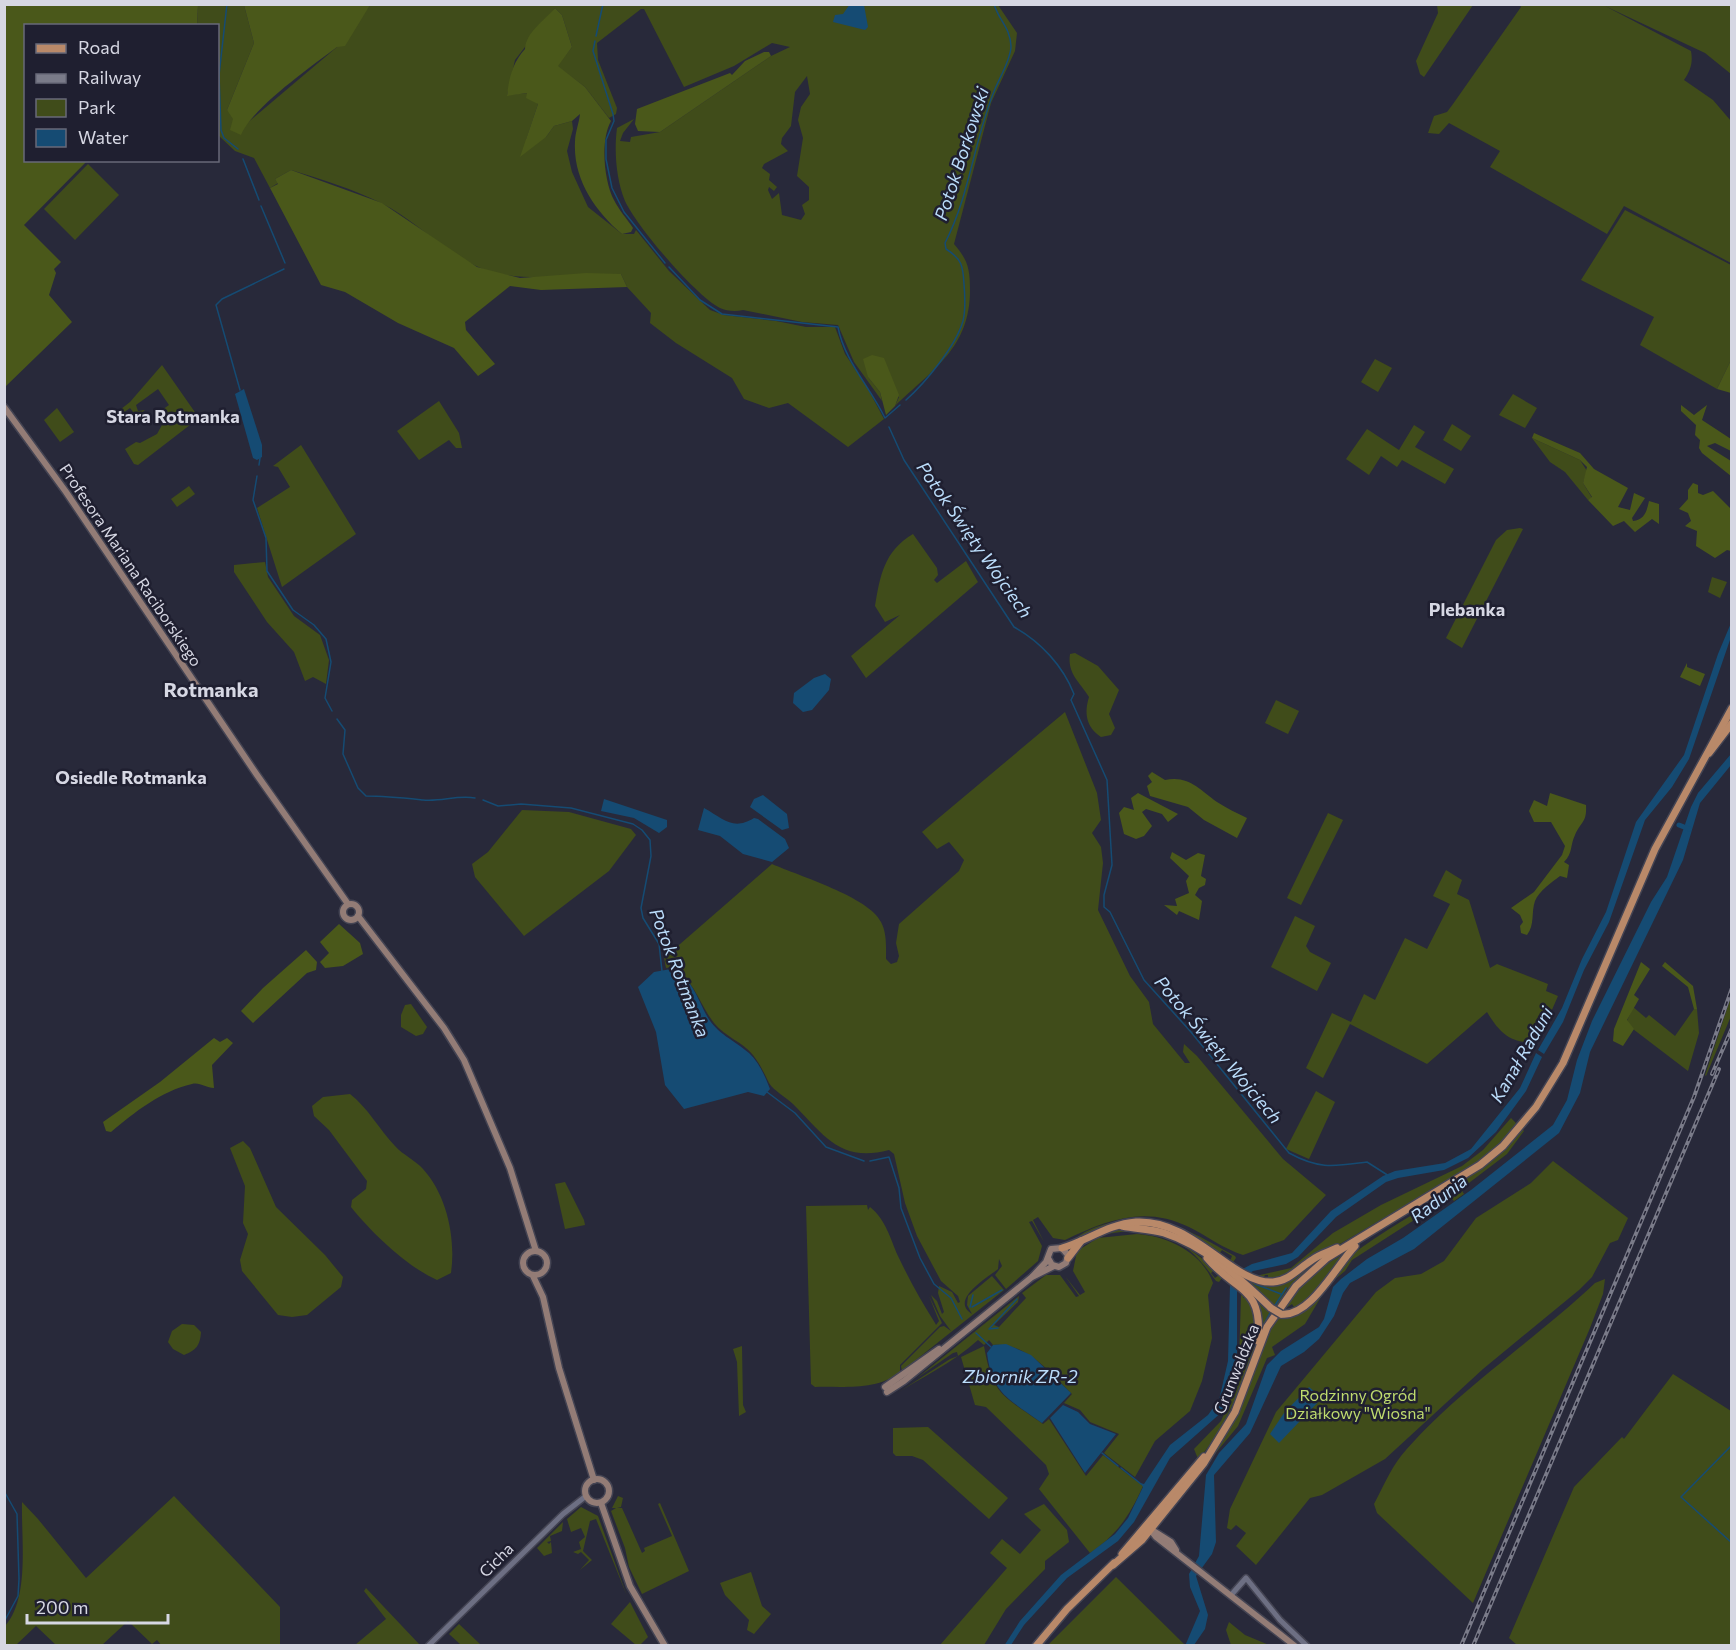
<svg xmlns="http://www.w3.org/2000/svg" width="1736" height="1650" font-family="Commissioner,sans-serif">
<rect width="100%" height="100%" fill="#28293a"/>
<!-- green -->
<g fill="#404c1a" fill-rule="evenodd">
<path d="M198 5H244L254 43 227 110 246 124 337 47 370 5H998L1017 33 1015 51 991 103 954 244C968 260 970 269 970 290 970 348 933 369 895 406L899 397 868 377 880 392 882 401 854 362 838 325 802 322 743 310C736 312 726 311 720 308 696 296 637 227 625 201 616 179 614 151 617 128L634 119 623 133 620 141 630 142 631 137 660 132 771 56 790 47 772 43 734 66 684 87 644 9H641L597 43 598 60 617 108 616 114 609 118 585 87 557 66 572 47 562 15 555 8 515 60 507 95 528 93 538 104 526 140 546 137 554 126 572 121 573 129 567 151 572 172 588 207 622 234H634L636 230 669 271 710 310 724 315 776 321 806 327H835L845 354 866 385 884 419 848 447 788 403 769 408 744 399 732 378 676 343 650 323 651 313 627 287 621 274C576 273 517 286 476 266 442 250 415 220 381 203 353 189 321 179 291 170L275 179 278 183 270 188 254 158 235 151 218 135V26H197ZM807 76 810 94 801 107 798 120 803 138 797 176 809 187V200L802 205 805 214 801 220 782 215 779 193 772 199 768 190 769 187 774 191 777 187 769 180 770 174 762 168 764 164 788 151 781 144 782 138 791 126 795 92Z"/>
<path d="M1437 5H1473L1424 77 1420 74 1416 61 1438 13Z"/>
<path d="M1520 5H1731V74L1705 53 1605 6 1691 51C1693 62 1691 70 1684 80L1713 100 1731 121V263L1624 206 1607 234 1490 167 1500 151 1449 123 1439 134 1428 133 1434 116 1447 112 1453 104 1521 7Z"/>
<path d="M88 164 119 195 75 240 44 209Z"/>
<path d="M1625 210 1731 265V360L1717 389 1640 345 1654 317 1581 280Z"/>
<path d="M1375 359 1392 368 1378 392 1361 382Z"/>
<path d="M162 365 199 418 138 465 134 464 125 449 136 442 140 443 157 434 162 425 155 415 169 405 158 389 136 405 138 411 145 410 137 417 130 408 109 423 107 420 130 402Z"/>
<path d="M1513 394 1537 408 1525 428 1499 415Z"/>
<path d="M439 401 459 433 462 448H456L449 440 419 460 397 431Z"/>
<path d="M57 408 74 432 60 442 44 420Z"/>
<path d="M1452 424 1471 436 1461 451 1443 440Z"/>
<path d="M1414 425 1425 432 1415 447 1454 469 1445 484 1402 460 1397 467 1381 456 1369 475 1346 459 1367 429 1399 450Z"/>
<path d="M1532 438 1580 460 1587 471 1583 483 1592 498 1588 500 1565 472 1550 462Z"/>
<path d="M301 445 356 534 282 587 257 508 290 487 278 467 273 466Z"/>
<path d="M189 486 195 494 177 507 171 499Z"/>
<path d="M1520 528 1523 529 1462 648 1446 638 1496 540 1507 530Z"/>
<path d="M913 534 937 568 938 575 934 580 937 583 966 561 978 582 866 678 851 656 900 615 885 622 875 606C880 576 884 551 913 534Z"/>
<path d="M265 562 268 577 294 616 320 635 329 660 326 684 313 677 305 681 294 652 267 622 234 572V565Z"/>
<path d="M1712 577 1727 582 1720 598 1708 592Z"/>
<path d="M1075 653 1098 666 1119 690 1109 714 1115 728 1111 735 1101 737C1086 727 1084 713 1089 697 1080 682 1067 674 1070 654Z"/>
<path d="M1276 700 1299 711 1288 734 1265 723Z"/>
<path d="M1065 712 1097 793 1101 820 1092 833 1101 847 1103 863 1098 910 1130 976 1149 1002 1153 1024 1185 1063H1190L1183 1052 1184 1044 1197 1056 1283 1159 1326 1195 1284 1240 1243 1255C1224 1249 1207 1236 1189 1227 1145 1205 1106 1220 1065 1240L1053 1238 1038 1217 1033 1220 1044 1242 1032 1221 1029 1222 1042 1246 1038 1261 1006 1289 995 1275 1002 1266 999 1259 998 1269C987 1278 949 1300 972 1314L967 1305 968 1296 992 1276 1004 1290 902 1371 901 1366 940 1327 944 1326 951 1331 940 1316 931 1295 937 1301 942 1314 944 1312 938 1293 939 1286 952 1292 958 1303 960 1302 958 1296 941 1281 917 1236 905 1203 894 1154 889 1150C840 1163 824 1135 793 1104 786 1097 774 1091 769 1083 764 1073 760 1064 753 1055 743 1042 725 1037 714 1023 699 1003 696 985 675 967L666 968 664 958 772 864C799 876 869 897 881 922 887 933 886 947 886 959L891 964 897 962 899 956 896 943 899 924 959 871 964 860 949 842 937 849 922 832Z"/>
<path d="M522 810 569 812 631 829 636 835 609 871 524 936 475 877 472 864 488 852Z"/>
<path d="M1328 813 1343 820 1301 905 1287 898Z"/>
<path d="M1446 870 1462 880 1457 894 1469 900 1490 968 1497 964 1548 984 1546 991 1558 996 1548 1019 1530 1042C1509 1043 1497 1029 1487 1012L1427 1064 1350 1024 1323 1078 1306 1068 1332 1013 1351 1022 1364 994 1375 1000 1405 938 1427 949 1450 904 1433 896Z"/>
<path d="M1295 916 1315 926 1306 946 1310 952 1331 963 1317 991 1271 967Z"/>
<path d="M1731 997V1016L1706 1076 1705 1075Z"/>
<path d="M411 1004 427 1027 423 1034 416 1036 401 1027V1015L405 1005Z"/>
<path d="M1633 1007 1646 1018 1649 1015 1675 1036 1694 1009H1697L1699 1033 1688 1071 1629 1026 1627 1021Z"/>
<path d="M1316 1091 1335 1102 1309 1159 1286 1149Z"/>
<path d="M350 1094C368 1108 379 1129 395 1146 403 1155 415 1160 423 1169 447 1195 456 1239 451 1273L437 1280C406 1266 372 1233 351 1207L352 1200 366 1189 367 1181 329 1130 314 1116 312 1106 323 1097Z"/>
<path d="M1511 1118 1518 1125C1488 1159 1454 1178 1415 1200 1371 1225 1329 1251 1285 1276L1268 1280V1275H1265L1260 1284 1271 1285 1332 1252 1287 1291 1288 1287 1262 1333 1260 1308 1247 1290 1243 1298 1248 1297C1255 1309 1258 1322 1256 1337 1252 1369 1221 1437 1198 1459L1194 1449 1221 1421 1235 1389 1239 1362 1241 1296 1248 1281 1260 1275 1291 1268 1333 1233 1381 1205 1462 1166 1483 1150Z"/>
<path d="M1522 1129 1524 1131 1507 1154 1461 1189 1464 1194 1454 1201 1450 1197 1352 1260 1345 1271 1328 1285 1305 1324 1272 1347 1275 1355 1267 1358 1238 1426 1205 1466C1213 1453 1223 1440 1229 1426 1260 1360 1272 1292 1342 1255L1311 1298 1296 1310 1292 1304 1283 1310 1280 1317C1309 1322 1321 1292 1336 1272L1342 1271 1338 1267C1369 1238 1406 1220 1441 1197 1471 1177 1496 1154 1522 1129Z"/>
<path d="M243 1141 250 1148 276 1207 325 1255 343 1277 341 1287 307 1315 292 1317 278 1315 242 1271 240 1260 248 1234 243 1223 245 1186 230 1148Z"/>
<path d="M1553 1161 1628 1218 1618 1240 1610 1243 1592 1277 1579 1290 1483 1369 1385 1459 1322 1495 1310 1498 1256 1565 1236 1546 1246 1533 1236 1525 1231 1530 1227 1528 1230 1509 1276 1412 1376 1292 1395 1278 1421 1274 1444 1261 1476 1218 1531 1183Z"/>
<path d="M565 1182 584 1220 585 1225 565 1229 555 1184Z"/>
<path d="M867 1205 868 1210 870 1207C886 1220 890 1238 898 1256 909 1279 921 1301 935 1323L936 1325 939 1321 929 1296 942 1323 900 1365V1372C877 1391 844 1386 815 1387L811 1384 806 1206Z"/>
<path d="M1134 1219C1173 1218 1202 1238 1235 1256L1236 1258 1219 1282 1216 1281C1208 1270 1199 1258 1189 1250 1166 1231 1128 1227 1100 1236 1091 1238 1084 1245 1076 1248 1118 1212 1181 1234 1214 1270L1211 1273 1215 1278 1223 1272 1215 1264 1224 1271 1227 1268 1177 1234 1133 1225C1169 1221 1200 1246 1228 1266L1232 1256 1222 1250 1219 1254C1165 1216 1131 1209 1072 1242 1086 1227 1113 1221 1134 1219Z"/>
<path d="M1137 1234C1167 1236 1202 1252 1213 1283L1208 1295 1212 1338 1202 1381 1190 1411 1155 1441 1135 1477 1104 1453 1119 1434 1090 1422 1080 1410 1064 1403 1072 1394C1050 1373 1027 1342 993 1345L989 1340 984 1345 978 1340C953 1363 920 1378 891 1397L950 1359 958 1356 957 1352 953 1353 917 1378 1019 1296 1018 1302 994 1325 999 1327 1026 1298 1022 1293 1046 1275H1060L1076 1297 1079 1296 1065 1276 1080 1295 1085 1292 1073 1271 1077 1251 1098 1238Z"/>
<path d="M1605 1279 1603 1294 1590 1328 1473 1603 1377 1513 1374 1504C1382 1489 1390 1470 1401 1456 1452 1394 1535 1340 1595 1283Z"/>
<path d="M182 1324 194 1325 201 1332C200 1346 196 1350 184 1355L173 1349 168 1342 172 1331Z"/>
<path d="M742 1346 743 1405 746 1412 739 1416 737 1362 733 1349Z"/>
<path d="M984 1346C993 1397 1003 1395 1043 1424L1049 1419 1086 1476 1103 1455 1143 1486C1130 1515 1117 1535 1090 1553L1039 1489 1049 1474 1046 1465 986 1407 975 1405 961 1357Z"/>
<path d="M1673 1374 1731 1411V1645H1517L1509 1638 1574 1487 1622 1437 1624 1439Z"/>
<path d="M928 1427 1008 1498 989 1519 923 1460 912 1456H896L893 1453V1428Z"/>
<path d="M174 1496 280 1607V1645L162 1646 157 1640 152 1644 128 1621 102 1645H56L36 1626 16 1645H5V1626C30 1598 21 1539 22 1502L38 1519 86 1578Z"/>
<path d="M618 1496 623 1498 621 1507 617 1508H622L642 1553 645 1551 644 1548 672 1536 658 1504 660 1503 689 1571 642 1594 629 1567 625 1548 611 1511 616 1508H612Z"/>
<path d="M1044 1504 1067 1530 1069 1542 1045 1561V1569L1006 1609 984 1645H940L1007 1568 990 1553 1002 1539 1020 1554 1041 1530 1024 1514Z"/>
<path d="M581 1507 598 1516 627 1596 596 1519 590 1521 583 1551 592 1560 580 1570 589 1560 581 1552 578 1554 573 1552 581 1549 579 1542 585 1537 581 1528 571 1532 567 1519Z"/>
<path d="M563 1522 562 1531 550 1536 551 1541 547 1542 549 1544 551 1542 552 1553 544 1556 537 1548Z"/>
<path d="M751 1572 762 1606 771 1614 754 1634 747 1630 749 1620 725 1595 720 1583Z"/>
<path d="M1116 1577 1185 1645H1048Z"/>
<path d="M366 1588 419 1644 417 1645H355L386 1619 364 1591Z"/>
<path d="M630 1602 648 1637 640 1645H636L611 1624Z"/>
<path d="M1229 1622 1245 1635 1269 1645H1231L1226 1630Z"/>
<path d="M459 1624 481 1645H461L449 1634Z"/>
</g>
<!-- forest -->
<g fill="#4a581a">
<path d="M5 4 198 5 197 25 26 26V160L87 161 24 225 61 262 54 269 56 273 49 295 72 322 5 387Z"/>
<path d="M244 5H370L345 46 337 47C312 66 252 108 241 135L230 130 233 119 227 110 254 43Z"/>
<path d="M555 8 562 15 572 47 558 66 585 87 611 121C600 140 604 182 614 200 619 210 627 219 633 228L631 232 622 234C595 211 573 179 575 142 575 133 579 123 580 114L572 121 554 126 546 137 520 157 538 104 526 98 527 93 507 96C509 77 513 62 525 49 526 32 545 20 555 8Z"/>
<path d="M764 52H769L771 56 660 132 638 131 635 124 637 109 730 73 732 75 745 61Z"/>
<path d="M291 170 382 203 477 267 520 278 586 273 621 274 627 287 541 290 510 286 465 322 466 330 495 364 478 376 454 348 398 323 345 292 321 285 270 188 278 184 275 179Z"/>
<path d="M872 355 884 358 899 395 895 406 886 415 880 392 868 377 863 359Z"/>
<path d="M1731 360V393L1717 389Z"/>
<path d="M1681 405 1694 415 1707 405 1702 420 1731 439V451L1715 443 1707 446 1731 461V476L1702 453 1699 448 1700 440 1695 435 1696 425 1681 411Z"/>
<path d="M1534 433 1580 453 1594 469 1628 488 1618 507 1630 510 1634 493 1645 498 1632 518 1633 521C1645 520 1647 510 1649 501L1659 504V524L1652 519 1635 532 1624 521 1613 526 1588 500 1592 497 1583 483 1587 467 1580 460 1532 438Z"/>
<path d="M1693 483 1698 485V493L1703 495 1713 491 1731 509V551L1727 550 1715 558 1696 546 1697 531 1685 526 1691 521 1688 513 1679 509 1688 499V490Z"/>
<path d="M1687 663V667L1705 674 1700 686 1680 677Z"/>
<path d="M1152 772 1165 780C1188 775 1199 789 1217 802 1226 808 1237 813 1247 818L1237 838 1204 820 1188 807 1150 796 1147 786 1152 782 1148 776Z"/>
<path d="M1138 793 1178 814 1168 822 1162 814 1146 809 1142 812 1152 826 1144 836 1136 839 1124 834 1119 813 1124 807 1134 810 1131 798Z"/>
<path d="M1550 793 1586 805C1587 823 1581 821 1575 835 1570 845 1573 853 1564 862L1569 865 1567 878 1560 876C1552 882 1539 891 1535 901 1531 912 1535 925 1527 935L1521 933 1520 926 1523 922 1520 915 1511 908 1534 892 1562 855 1565 846 1551 822H1534L1529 811 1534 800 1547 806Z"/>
<path d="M1172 852 1186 860 1198 853 1205 855 1201 876 1206 879 1205 885 1199 888 1195 895 1202 901 1199 920 1179 911 1177 915 1164 905 1177 906 1175 899 1189 893 1186 881 1189 876 1170 858Z"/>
<path d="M339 924 360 943 363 954 343 966 325 968 320 962 329 953 320 942Z"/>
<path d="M306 950 317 962 316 970 307 973 253 1023 241 1011 263 988Z"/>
<path d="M1641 962 1650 969 1634 995 1639 999 1627 1020 1634 1029 1623 1046 1613 1041 1614 1029Z"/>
<path d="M1665 962 1693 986 1697 1009H1694L1688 987 1662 966Z"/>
<path d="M214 1038 220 1042 227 1038 233 1043 212 1065 214 1088C206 1088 200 1082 192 1084 161 1091 135 1112 111 1132L106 1131 103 1122 160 1082Z"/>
</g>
<!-- water -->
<g fill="#154b73">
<path d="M850 4 864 5 868 27 865 30 833 22 835 15 843 14Z"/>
<path d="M244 389 262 445V457L257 460 253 458 235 394Z"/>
<path d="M1731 623V637L1689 759 1672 787 1645 820 1609 922 1584 970 1563 1022 1544 1054 1538 1050 1562 1008 1582 959 1606 912 1636 822 1684 755 1718 654Z"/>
<path d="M825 674 831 679 829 690 812 710 803 712 793 703 794 693 814 678Z"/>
<path d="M1731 754V765L1700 803 1683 860 1590 1052 1580 1093 1559 1133 1414 1249 1350 1283 1343 1293 1334 1316 1319 1339 1304 1352 1281 1366 1250 1433 1214 1475 1216 1542 1212 1554 1196 1576 1208 1615 1205 1629 1194 1645 1185 1646 1200 1611 1190 1587 1189 1574 1199 1556 1206 1475 1219 1453 1246 1424 1267 1365 1281 1351 1319 1327 1324 1319 1333 1287 1341 1279 1367 1259 1403 1238 1471 1190 1553 1125 1567 1100 1577 1060 1592 1021 1651 902 1667 877 1691 807 1698 793Z"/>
<path d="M763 795 787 814 789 828 782 830 750 807 754 799Z"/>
<path d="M604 799 667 820V827L659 833 634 818 601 811Z"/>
<path d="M704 808C724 819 733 831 754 818L758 819 785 839 789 848 772 862 743 854 720 836 698 830Z"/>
<path d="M671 969C691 975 698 1000 707 1016 717 1034 734 1040 749 1053 759 1062 765 1076 770 1089L764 1096 748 1092 684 1109 665 1085 656 1032 638 987 654 972Z"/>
<path d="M1536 1053 1542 1057 1526 1091 1496 1132 1468 1158 1444 1170 1398 1178 1386 1182 1336 1217 1298 1257 1286 1264 1253 1271 1244 1277 1237 1288V1358L1234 1381 1223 1411 1170 1458 1134 1522 1118 1541 1067 1578 1024 1625 1011 1645 1004 1646 1020 1621 1061 1575 1115 1534 1128 1518 1143 1487 1140 1483 1144 1484 1170 1445 1208 1415 1219 1400 1228 1361 1230 1286 1239 1271 1252 1264 1292 1253 1331 1211 1383 1176 1395 1171 1445 1163 1471 1149 1520 1088Z"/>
<path d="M1006 1344 1031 1355 1071 1393 1042 1423C1011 1400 992 1395 987 1353L993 1345Z"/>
<path d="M1309 1387 1322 1398 1279 1443 1270 1434 1284 1413Z"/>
<path d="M1063 1405 1078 1412 1090 1424 1116 1434 1085 1473 1050 1418Z"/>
</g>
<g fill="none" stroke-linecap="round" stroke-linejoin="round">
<!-- stream -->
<g stroke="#154b73" stroke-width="1.5">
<path d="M227 4 219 75 221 130 224 138 238 149"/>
<path d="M596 36 603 4"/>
<path d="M595 41 593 51 613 114 614 121 606 140V159L612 188 624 212 665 263"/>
<path d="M243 159 259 200"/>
<path d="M261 206 285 263"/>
<path d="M669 267 700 300 722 314 838 327C844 360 870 387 885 418L900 405"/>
<path d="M240 390 216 305 222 299 284 269"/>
<path d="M906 400C925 383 956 346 963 321 966 309 965 296 964 284 963 266 962 259 946 249L945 243C970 195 974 139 995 89 1000 77 1011 59 1011 46 1010 27 999 21 994 4"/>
<path d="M889 427 904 460 1014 627C1041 642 1063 666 1074 694L1071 700 1107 780 1112 865 1104 895V907L1110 912 1144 980 1191 1032 1289 1153C1320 1170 1335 1166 1367 1162L1389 1176"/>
<path d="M259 465 260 458"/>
<path d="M257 476 253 500 266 538 267 571 293 610 314 625 326 639 331 662 325 698 332 711"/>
<path d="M337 719 345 730 343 754 358 788 366 796C386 796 404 798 423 800 441 802 456 795 475 798"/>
<path d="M483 800 498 806 521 804 571 808 633 824 642 830 650 840 651 856 641 908 643 918 659 944 662 971"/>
<path d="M767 1092 795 1113 826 1147 864 1161"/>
<path d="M870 1161 889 1157 899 1188 901 1208 920 1258 934 1284 951 1298 962 1319"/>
<path d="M1255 1284 1281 1294"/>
<path d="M970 1307 973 1295"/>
<path d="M972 1307 1002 1290"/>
<path d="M1274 1307 1286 1288"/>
<path d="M1264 1324 1271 1311"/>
<path d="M990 1328 1017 1299"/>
<path d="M989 1329 998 1328"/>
<path d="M976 1333 991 1347"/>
<path d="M1732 1445 1681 1497 1732 1543"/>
<path d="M1102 1453 1118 1466"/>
<path d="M1121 1468 1141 1484"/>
<path d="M4 1491 17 1514 19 1579 18 1596 4 1622"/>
</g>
<!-- canal -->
<path stroke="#154b73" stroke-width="5" d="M1679 825 1689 829"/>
<!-- tertiary casing -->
<g stroke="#444453" stroke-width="8">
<g id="tertiary">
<path d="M1232 1594 1246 1578 1280 1620 1307 1646"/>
<path d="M428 1646 563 1514 586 1496"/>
</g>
</g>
<!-- secondary casing -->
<g stroke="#444453" stroke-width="9">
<g id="secondary">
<path d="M4 407 66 492 257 775 348 904"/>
<circle cx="351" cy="912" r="8"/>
<path d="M358 916 444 1028 464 1060 510 1168 536 1251"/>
<circle cx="535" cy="1263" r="12"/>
<path d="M533 1276 543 1297 559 1368 594 1480"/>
<path d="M1033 1276 1046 1262 1051 1249 1062 1248 1068 1255 1066 1263 1059 1267 1052 1265 1048 1258"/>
<path d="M885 1387 939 1349"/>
<path d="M887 1392 904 1381 1032 1277 1054 1266"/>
<circle cx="597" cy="1491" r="12"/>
<path d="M601 1503 630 1586 665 1646"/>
<path d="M1149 1528 1156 1537 1295 1646"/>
<path d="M1152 1530 1171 1542 1176 1550"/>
</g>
</g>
<!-- primary casing -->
<g stroke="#444453" stroke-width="10">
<g id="primary">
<path d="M1709 753 1732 723"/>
<path d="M1122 1226C1136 1229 1150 1229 1164 1233 1205 1246 1241 1279 1271 1308"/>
<path d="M1062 1248C1087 1241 1108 1224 1136 1222 1194 1219 1233 1285 1273 1282 1289 1281 1299 1268 1312 1260 1320 1254 1329 1252 1337 1248"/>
<path d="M1068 1258 1081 1241"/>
<path d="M1207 1258C1236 1293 1263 1285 1258 1341"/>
<path d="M1281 1314C1310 1318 1336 1266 1355 1246"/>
<path d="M1122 1554 1204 1457"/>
<path d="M1113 1565 1142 1540 1204 1463 1235 1412 1267 1327 1296 1286 1327 1258 1480 1165 1503 1146 1536 1107 1563 1063 1655 849 1732 708"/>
<path d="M1036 1646 1067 1609 1114 1563"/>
</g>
</g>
<!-- tertiary -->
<use href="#tertiary" stroke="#6d6f83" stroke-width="5"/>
<!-- secondary -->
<use href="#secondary" stroke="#937c76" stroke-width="6"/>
<!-- primary -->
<use href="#primary" stroke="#b98969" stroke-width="7"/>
<!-- rail casing -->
<g stroke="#7a7b89" stroke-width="4">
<g id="rail">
<path d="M1712 1074 1732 1028"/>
<path d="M1461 1646 1694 1097 1732 988"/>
<path d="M1473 1646 1719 1069"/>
</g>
</g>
<!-- rail -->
<use href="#rail" stroke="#1f1f30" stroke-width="1.5" stroke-dasharray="4.5" stroke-linecap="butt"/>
<!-- primary-bridge casing -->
<g stroke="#444453" stroke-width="10" stroke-linecap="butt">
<path id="primary-bridge" d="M1271 1308 1281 1314"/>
</g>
<!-- primary-bridge -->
<use href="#primary-bridge" stroke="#b98969" stroke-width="7"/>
</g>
<g text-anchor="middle" stroke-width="5" stroke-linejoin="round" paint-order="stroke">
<!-- street labels -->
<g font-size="16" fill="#d6d7e3" stroke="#1f1f30">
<text transform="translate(131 565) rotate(56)" y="6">Profesora Mariana Raciborskiego</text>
<text transform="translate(1236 1369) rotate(-68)" y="6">Grunwaldzka</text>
<text transform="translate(496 1560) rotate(-45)" y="6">Cicha</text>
</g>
<!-- park labels -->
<g font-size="16" fill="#bfdb6e" stroke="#1f1f30">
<text x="1358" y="1401">Rodzinny Ogród<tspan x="1358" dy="18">Działkowy "Wiosna"</tspan></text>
</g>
<!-- water labels -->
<g font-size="18" font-style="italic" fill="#badcfa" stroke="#1f1f30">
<text transform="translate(962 154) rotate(-72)" y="6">Potok Borkowski</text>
<text transform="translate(974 540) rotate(55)" y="6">Potok Święty Wojciech</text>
<text transform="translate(679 973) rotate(69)" y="6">Potok Rotmanka</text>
<text transform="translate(1218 1050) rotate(50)" y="6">Potok Święty Wojciech</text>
<text transform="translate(1522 1055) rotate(-60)" y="6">Kanał Raduni</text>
<text transform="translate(1439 1199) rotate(-38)" y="6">Radunia</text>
<text x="1020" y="1383">Zbiornik ZR-2</text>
</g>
<!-- neighbourhood labels -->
<g font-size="18" font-weight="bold" fill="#d6d7e3" stroke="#1f1f30">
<text x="173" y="423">Stara Rotmanka</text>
<text x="1467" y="616">Plebanka</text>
<text x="131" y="784">Osiedle Rotmanka</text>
</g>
<!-- quarter labels -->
<g font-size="20" font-weight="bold" fill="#d6d7e3" stroke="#1f1f30">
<text x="211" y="697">Rotmanka</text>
</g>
</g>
<!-- border -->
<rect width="1736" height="1650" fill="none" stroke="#d6d7e3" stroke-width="12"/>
<!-- legend -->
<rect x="24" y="24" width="195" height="138" fill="#1f1f30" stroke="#686978" stroke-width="1.5"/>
<rect x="36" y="44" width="30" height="9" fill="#b98969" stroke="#686978" stroke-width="1.5"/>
<text x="78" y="54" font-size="18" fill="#d6d7e3">Road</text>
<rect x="36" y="74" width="30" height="9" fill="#7a7b89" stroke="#686978" stroke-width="1.5"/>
<text x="78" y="84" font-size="18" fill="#d6d7e3">Railway</text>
<rect x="36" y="99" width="30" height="18" fill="#404c1a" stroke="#686978" stroke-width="1.5"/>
<text x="78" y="114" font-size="18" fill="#d6d7e3">Park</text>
<rect x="36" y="129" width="30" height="18" fill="#154b73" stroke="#686978" stroke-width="1.5"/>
<text x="78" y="144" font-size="18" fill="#d6d7e3">Water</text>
<!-- scale -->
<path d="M27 1614v9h141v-9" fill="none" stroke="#d6d7e3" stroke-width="3"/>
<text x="36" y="1614" font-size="18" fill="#d6d7e3" stroke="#1f1f30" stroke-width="4.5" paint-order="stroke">200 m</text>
</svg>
